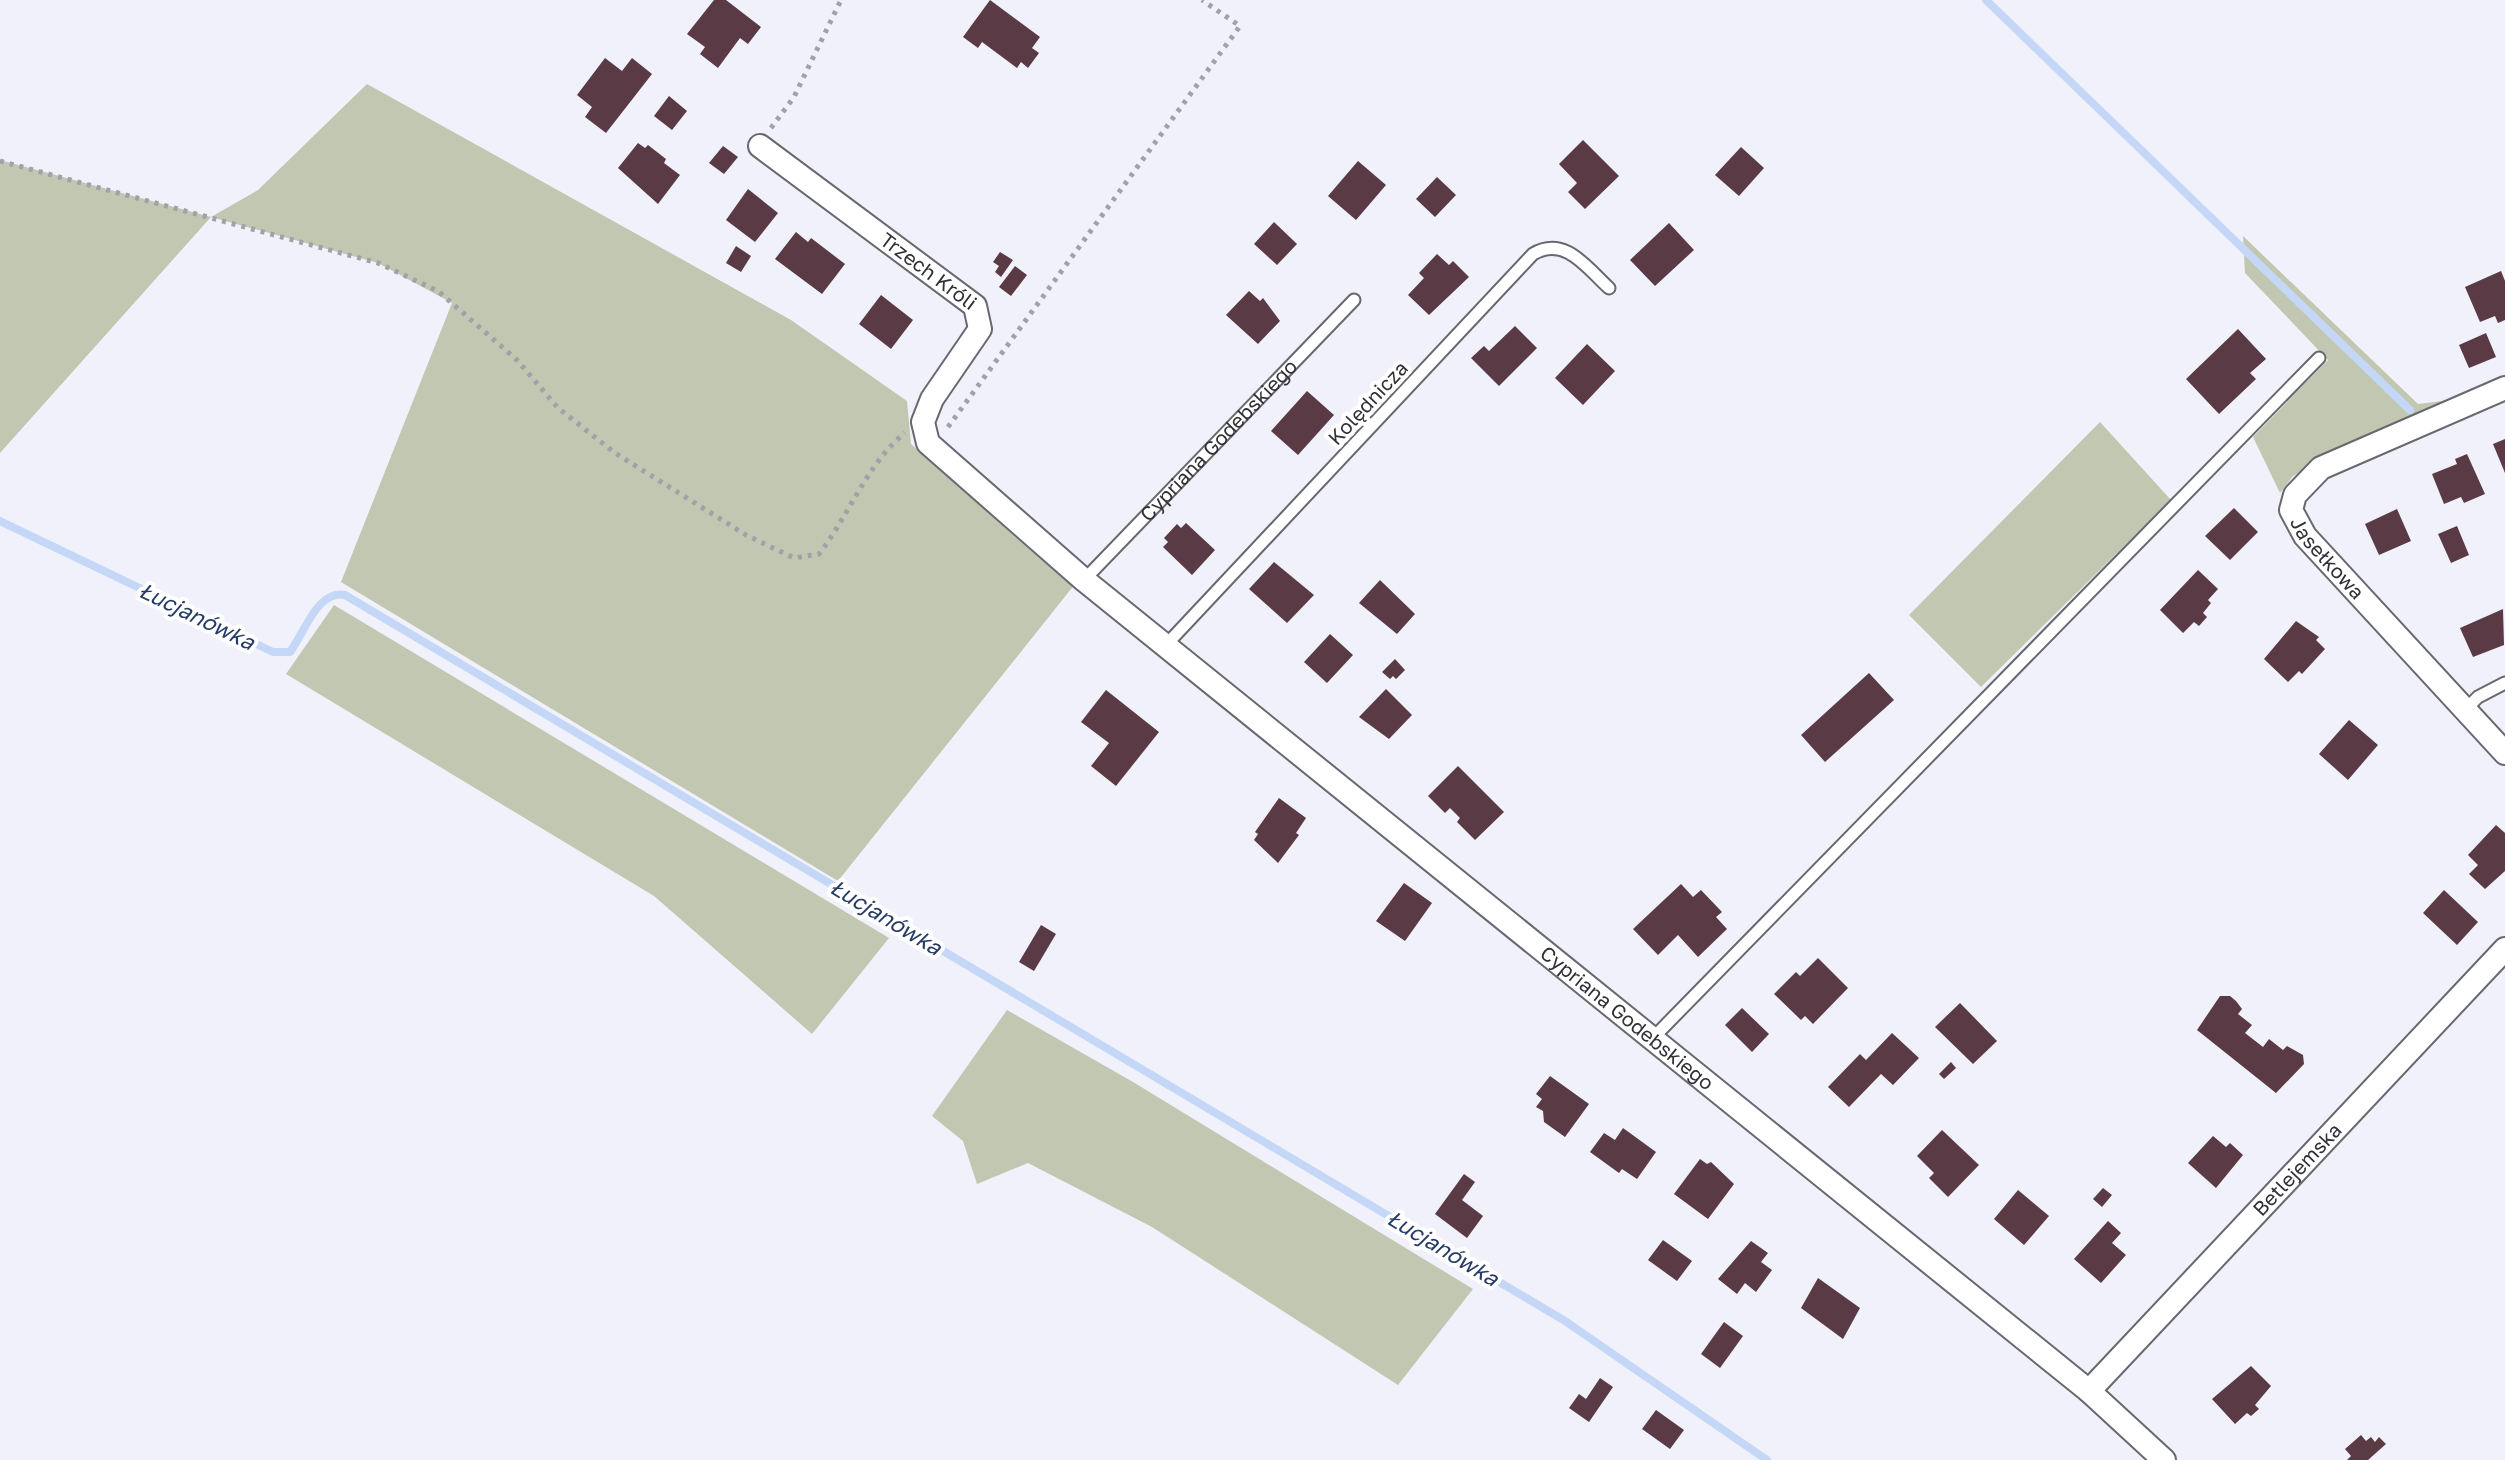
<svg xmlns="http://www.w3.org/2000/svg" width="2505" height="1460" font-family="'Golos Text',sans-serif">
<rect width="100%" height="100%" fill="#f1f1fb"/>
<!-- green -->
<g fill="#c1c7b0">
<path d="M367 84 791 320 907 401 911 444 1075 584 838 881 341 582 452 303 378 263 211 217 0 453V160L211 217 258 190Z"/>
<path d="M2243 236 2418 404 2450 400 2293 476 2280 493 2253 437 2328 360 2245 273Z"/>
<path d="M2100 422 2171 500 1981 687 1909 615Z"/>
<path d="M334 605 889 938 812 1034 654 896 286 674Z"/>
<path d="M1007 1010 1133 1082 1473 1289 1398 1385 1152 1227 1028 1163 977 1184 963 1141 932 1116Z"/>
</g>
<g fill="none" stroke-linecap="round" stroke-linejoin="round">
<!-- stream -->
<g stroke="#c5d7f6" stroke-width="8">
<path d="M1986 0 2410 410"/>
<path d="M0 521 273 652H290C305 632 317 590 345 595L1565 1321 1767 1460"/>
</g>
</g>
<!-- building -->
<g fill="#5a3a44">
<path d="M714 0H726L761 27 748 44 740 38 718 68 700 54 705 47 687 34Z"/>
<path d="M990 0 1040 37 1032 48 1039 53 1028 68 1021 62 1017 68 982 42 978 48 963 37Z"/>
<path d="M605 58 622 71 632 58 652 74 606 133 585 117 592 107 577 95Z"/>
<path d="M669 96 687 111 672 130 654 116Z"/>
<path d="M1583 140 1619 176 1585 209 1568 192 1577 183 1559 164Z"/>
<path d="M638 143 645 148 648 145 666 159 664 163 680 175 658 204 618 168Z"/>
<path d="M723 146 738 157 724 174 709 163Z"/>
<path d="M1741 147 1764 168 1739 196 1715 175Z"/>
<path d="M1358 161 1386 185 1356 220 1328 196Z"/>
<path d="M1437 177 1456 195 1435 217 1416 199Z"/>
<path d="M748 189 778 213 755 242 726 220Z"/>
<path d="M1274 222 1297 244 1277 265 1254 244Z"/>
<path d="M1669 223 1694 250 1655 286 1630 260Z"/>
<path d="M796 232 808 242 811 238 845 264 822 294 775 259Z"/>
<path d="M736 246 751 256 741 272 726 263Z"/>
<path d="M1000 252 1013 260 1001 277 995 272 999 266 993 262Z"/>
<path d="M1437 254 1449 265 1453 261 1469 277 1429 315 1408 295 1424 278 1419 273Z"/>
<path d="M1015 266 1027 275 1011 296 999 287Z"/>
<path d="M2501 271 2505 281V320L2498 323 2495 316 2480 322 2465 287Z"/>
<path d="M1249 291 1260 301 1263 298 1280 321 1258 344 1226 315Z"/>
<path d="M881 295 913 320 891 349 859 324Z"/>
<path d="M1515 326 1537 348 1499 386 1471 358 1484 346 1489 351Z"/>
<path d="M2238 329 2266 359 2250 373 2256 379 2219 414 2186 379Z"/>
<path d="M2486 333 2496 357 2469 368 2459 345Z"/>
<path d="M1587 344 1615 371 1583 405 1555 378Z"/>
<path d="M1307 391 1334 415 1298 455 1271 431Z"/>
<path d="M2505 439V473L2493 444Z"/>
<path d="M2467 454 2485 494 2464 503 2461 497 2444 504 2432 474 2457 464 2455 459Z"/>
<path d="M2234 508 2258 532 2230 560 2205 536Z"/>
<path d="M2397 509 2411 541 2379 555 2365 524Z"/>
<path d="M1186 523 1215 550 1192 575 1163 547 1168 542 1164 538 1177 524 1181 528Z"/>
<path d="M2457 526 2469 555 2451 563 2438 534Z"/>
<path d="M1274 562 1314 595 1287 623 1249 589Z"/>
<path d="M2198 570 2218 589 2208 600 2211 603 2203 613 2207 617 2199 626 2194 622 2183 633 2160 610Z"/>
<path d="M1380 580 1415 614 1397 634 1359 603Z"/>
<path d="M2503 609 2504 645 2473 657 2460 628Z"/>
<path d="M2296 621 2319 637 2316 640 2325 649 2302 674 2299 671 2288 682 2264 659Z"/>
<path d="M1330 634 1353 655 1327 683 1304 662Z"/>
<path d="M1395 659 1405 670 1396 679 1393 676 1390 679 1382 672Z"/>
<path d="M1869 673 1894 700 1825 762 1801 735Z"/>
<path d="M1386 689 1412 715 1389 739 1359 717Z"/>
<path d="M1106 690 1159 732 1116 786 1091 766 1109 743 1081 722Z"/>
<path d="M2349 720 2378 745 2348 780 2319 754Z"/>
<path d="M1458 766 1504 812 1475 840 1457 822 1460 818 1450 808 1445 813 1428 796Z"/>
<path d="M1279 798 1306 818 1296 833 1299 835 1278 863 1254 840 1258 834 1255 832Z"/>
<path d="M2496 825 2505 833V871L2485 889 2469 874 2478 865 2468 855Z"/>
<path d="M1404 883 1432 903 1405 941 1376 921Z"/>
<path d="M1681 884 1693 897 1701 890 1722 912 1716 917 1727 929 1698 957 1678 935 1658 955 1633 929Z"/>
<path d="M2444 890 2478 922 2457 945 2423 913Z"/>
<path d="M1041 925 1056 934 1034 971 1019 962Z"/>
<path d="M1818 958 1848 988 1813 1024 1805 1016 1801 1020 1774 994 1796 972 1800 976Z"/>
<path d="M2220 996H2230L2236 1001 2242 1009 2238 1014 2252 1025 2245 1033 2263 1047 2269 1039 2283 1050 2287 1046 2303 1055 2304 1064 2276 1093 2197 1030Z"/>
<path d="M1960 1003 1997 1041 1973 1064 1935 1027Z"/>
<path d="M1742 1008 1769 1034 1752 1052 1725 1025Z"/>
<path d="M1892 1033 1919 1058 1893 1085 1881 1074 1849 1107 1828 1087 1860 1054 1866 1060Z"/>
<path d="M1951 1062 1956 1068 1944 1079 1939 1074Z"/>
<path d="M1550 1076 1589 1104 1565 1137 1544 1122 1543 1111 1536 1107 1542 1099 1536 1094Z"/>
<path d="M1623 1128 1656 1152 1637 1179 1622 1169 1619 1173 1590 1152 1604 1133 1615 1140Z"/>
<path d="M1942 1130 1979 1165 1948 1197 1929 1178 1934 1173 1917 1156Z"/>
<path d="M2213 1136 2226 1147 2230 1143 2243 1155 2216 1188 2188 1163Z"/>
<path d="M1700 1159 1707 1164 1711 1162 1734 1184 1708 1219 1674 1194Z"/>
<path d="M1464 1174 1475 1182 1462 1200 1483 1216 1467 1238 1435 1214Z"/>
<path d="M2103 1188 2112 1195 2102 1207 2093 1199Z"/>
<path d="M2018 1190 2049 1216 2024 1245 1994 1219Z"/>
<path d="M2108 1221 2121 1233 2112 1243 2126 1255 2101 1283 2074 1259Z"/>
<path d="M1663 1240 1692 1261 1677 1281 1648 1260Z"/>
<path d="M1751 1241 1768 1253 1761 1262 1772 1270 1756 1292 1745 1283 1737 1294 1718 1279Z"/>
<path d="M1818 1278 1860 1308 1843 1339 1801 1308Z"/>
<path d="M1724 1322 1743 1336 1720 1368 1701 1354Z"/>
<path d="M2251 1366 2271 1386 2255 1405 2259 1409 2251 1416 2247 1413 2235 1424 2212 1399Z"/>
<path d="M1600 1378 1613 1387 1589 1422 1569 1408 1579 1394 1586 1399Z"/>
<path d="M1656 1410 1684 1430 1670 1449 1642 1429Z"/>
<path d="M2361 1435 2366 1441 2371 1437 2375 1442 2379 1437 2386 1444 2368 1460H2347L2351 1456 2345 1449Z"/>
</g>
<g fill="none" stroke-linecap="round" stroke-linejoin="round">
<!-- service casing -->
<g stroke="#686870" stroke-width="15">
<g id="service">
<path id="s1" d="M1084 580 1354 300"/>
<path d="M1166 645 1533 254C1565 235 1587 268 1609 288"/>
<path d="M2465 710 2478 697 2505 683"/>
<path d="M1653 1038 2319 358"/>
</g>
</g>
<!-- minor casing -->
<g stroke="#686870" stroke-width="26">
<g id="minor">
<path id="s2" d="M760 146 975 306 980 329 932 399 923 422 928 443 1084 580 2089 1391 2164 1460"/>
<path id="s3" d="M2505 388 2321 468 2295 495 2291 510 2305 536 2505 753"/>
<path id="s4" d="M2089 1391 2505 949"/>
</g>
</g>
<!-- path -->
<g stroke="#a1a1a9" stroke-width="5" stroke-dasharray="4 6" stroke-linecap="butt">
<path d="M771 128 794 97 841 0"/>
<path d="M0 161 378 263 438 291 517 360 558 408 615 453 746 535 794 558 819 554C848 517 868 462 905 433"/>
<path d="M948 427 1240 26 1202 0"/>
</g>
<!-- service -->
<use href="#service" stroke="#fff" stroke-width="11"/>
<!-- minor -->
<use href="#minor" stroke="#fff" stroke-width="22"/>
</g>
<g text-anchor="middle" stroke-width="8" stroke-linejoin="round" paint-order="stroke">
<!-- street labels -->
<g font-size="20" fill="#313135" stroke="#fff">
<text dy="7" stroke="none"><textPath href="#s2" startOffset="210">Trzech Króli</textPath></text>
<text transform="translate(1368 403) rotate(-47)" y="7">Kolędnicza</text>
<text dy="7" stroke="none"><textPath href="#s1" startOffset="194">Cypriana Godebskiego</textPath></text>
<text dy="7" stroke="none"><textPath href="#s3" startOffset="314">Jasełkowa</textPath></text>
<text dy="7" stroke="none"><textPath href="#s2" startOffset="1328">Cypriana Godebskiego</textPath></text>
<text dy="7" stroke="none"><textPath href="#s4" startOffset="304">Betlejemska</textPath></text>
</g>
<!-- water labels -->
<g font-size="22" font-style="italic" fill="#263c66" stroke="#fff">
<text transform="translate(197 616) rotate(26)" y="8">Łucjanówka</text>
<text transform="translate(886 917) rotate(31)" y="8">Łucjanówka</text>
<text transform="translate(1443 1248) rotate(31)" y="8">Łucjanówka</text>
</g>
</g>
</svg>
